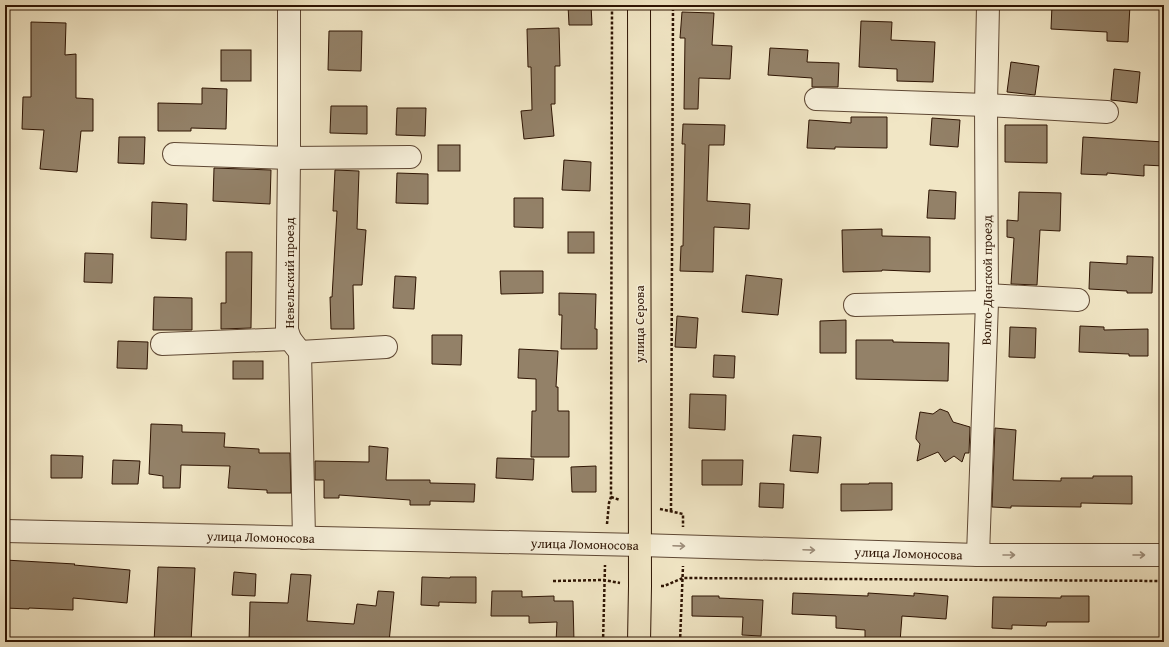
<svg xmlns="http://www.w3.org/2000/svg" width="1169" height="647" font-family="'Gentium Book Plus',serif">
<rect width="100%" height="100%" fill="#f1e6c5"/>
<filter id="stains"><feTurbulence type="fractalNoise" baseFrequency=".005" numOctaves="4"/><feColorMatrix values="0 0 0 0 .2 0 0 0 0 .09 0 0 0 0 .02 0 0 0 .5 -.17"/></filter>
<radialGradient id="worn" r=".72"><stop offset=".6" stop-color="#630" stop-opacity="0"/><stop offset="1" stop-color="#630" stop-opacity=".3"/></radialGradient>
<!-- building -->
<g fill="#938168" stroke="#2e1403">
<path d="M568 5H591L592 25H569Z"/>
<path d="M1052 5H1130L1128 42 1107 41V32L1051 29Z"/>
<path d="M682 12 714 13 712 45 732 46 730 79 699 78 698 109H684L685 38H680Z"/>
<path d="M861 21 892 22 891 40 935 42 933 82 897 81V69L859 67Z"/>
<path d="M31 22 66 23 65 55 76 54V98L93 99V131H81L77 172 40 169 44 130 22 129 23 97H31Z"/>
<path d="M559 28 560 66H555V104H551L554 136 524 139 521 111 532 110 531 67H528L527 29Z"/>
<path d="M329 31H362L361 71 328 70Z"/>
<path d="M770 48 808 50 807 62 839 63 838 87H812V78L768 75Z"/>
<rect x="221" y="50" width="30" height="31"/>
<path d="M1011 62 1039 66 1035 95 1007 92Z"/>
<path d="M1114 69 1140 72 1137 103 1111 100Z"/>
<path d="M202 88 227 89 226 129 191 128V131H158V103L202 104Z"/>
<path d="M331 106H367V134L330 133Z"/>
<path d="M397 108H426L425 136 396 135Z"/>
<path d="M851 117H887V148L835 147V149L807 148 809 120 851 123Z"/>
<path d="M932 118 960 120 958 147 930 145Z"/>
<path d="M683 124 725 125 724 145H709L707 201 750 204 749 229 714 227 713 272 680 271 681 246H683L685 144H682Z"/>
<path d="M1005 125H1047V163L1005 162Z"/>
<path d="M119 137H145L144 164 118 163Z"/>
<path d="M1083 137 1164 142V166L1144 165V176L1107 173V175L1081 174Z"/>
<rect x="438" y="145" width="22" height="26"/>
<path d="M564 160 591 162 590 191 562 190Z"/>
<path d="M214 168 271 170 270 204 213 201Z"/>
<path d="M335 170 359 171 357 229 366 230 362 285H353L354 329H331L330 297H332L337 211H333Z"/>
<path d="M397 173 428 174V204L396 203Z"/>
<path d="M929 190 956 192 955 219 927 218Z"/>
<path d="M1019 192 1061 193 1060 231 1040 230 1037 285 1011 284 1014 238 1007 237V220L1018 221Z"/>
<path d="M514 198H543V228L514 227Z"/>
<path d="M152 202 187 204 186 240 151 238Z"/>
<path d="M882 229V236L930 237V272L882 270V271L843 272 842 230Z"/>
<rect x="568" y="232" width="26" height="21"/>
<path d="M226 252H252L251 328 221 329V303H226Z"/>
<path d="M85 253 113 254 112 283 84 282Z"/>
<path d="M1127 256 1153 257 1152 293H1127V291L1089 289 1090 262 1127 264Z"/>
<path d="M500 271H543V293L501 294Z"/>
<path d="M746 275 782 279 778 315 742 312Z"/>
<path d="M395 276 416 277 414 309 393 308Z"/>
<path d="M559 293 596 294 595 329H597V349H561L562 315H559Z"/>
<path d="M154 297 192 298V330H153Z"/>
<path d="M677 316 698 318 696 348 675 347Z"/>
<path d="M846 320V353H820V321Z"/>
<path d="M1080 326 1104 327V330L1148 329V356H1129V354L1079 352Z"/>
<path d="M1010 327 1036 328 1035 358 1009 357Z"/>
<path d="M432 335H462L461 365 432 364Z"/>
<path d="M856 340H893V342L949 343 948 381 856 379Z"/>
<path d="M118 341 148 342 147 369 117 368Z"/>
<path d="M519 349 558 351 556 387H558V411H569V457H531L532 411H536V379L518 378Z"/>
<path d="M714 355 735 356 734 378 713 377Z"/>
<rect x="233" y="361" width="30" height="18"/>
<path d="M690 394 726 395 725 430 689 428Z"/>
<path d="M940 409 948 412 953 422 970 427 969 453H965L962 462 954 456 945 462 938 452 917 461 920 444 916 439V436L920 412 933 414Z"/>
<path d="M151 424 182 425V432L225 433 224 447 259 449V453H290L291 493H267V490L228 488 230 466 181 465 180 488H163V476L149 474Z"/>
<path d="M995 428 1016 430 1013 480 1061 481V478H1093V476H1132V504L1081 503V507L1011 506V508L992 507Z"/>
<path d="M793 435 821 437 818 473 790 471Z"/>
<path d="M369 446 388 448 386 480H430V483L475 484 474 502 430 501V505H410V500L339 495V498H324V480H315V461L369 462Z"/>
<path d="M51 455 83 456 82 478H51Z"/>
<path d="M497 458 534 459 533 480 496 478Z"/>
<path d="M113 460 140 461 138 484H112Z"/>
<path d="M702 460H743L742 485H702Z"/>
<path d="M596 466V492H572L571 467Z"/>
<path d="M760 483 784 484 783 508 759 507Z"/>
<path d="M869 483H892V510L841 511V484H869Z"/>
<path d="M5 560 75 564 74 565 130 570 127 603 73 598V610L29 608V609L5 608Z"/>
<path d="M158 567 195 568 191 642H154Z"/>
<path d="M234 572 256 574 255 596 232 595Z"/>
<path d="M291 574 311 575 307 621 354 624 357 604 376 606 378 591 394 592 389 642H249L250 602 288 603Z"/>
<path d="M422 577 450 578V577H476V603L439 602V606L421 605Z"/>
<path d="M492 591H522V597L554 596V601H573L574 642H556L557 622 529 623V616H491Z"/>
<path d="M793 593 868 596V593L914 596V593L948 596 946 619 902 616 900 642H865V630L836 628V616L792 614Z"/>
<path d="M692 596H719V598L763 600 761 636 742 635 743 617 692 616Z"/>
<path d="M1061 596H1089V622H1047L1046 626 1012 625V629L992 628 993 597 1061 598Z"/>
</g>
<g fill="none" stroke-linecap="round" stroke-linejoin="round">
<!-- minor casing -->
<g stroke="#5f4834" stroke-width="24">
<g id="minor">
<path d="M289 5V158L287 330 290 339 300 352 304 538"/>
<path d="M816 99 986 105 1107 112"/>
<path d="M174 154 289 158 410 157"/>
<path d="M987 295 1078 300"/>
<path d="M855 305 987 302"/>
<path d="M162 344 290 339"/>
<path d="M300 352 386 347"/>
<path id="s1" d="M5 531 640 545 978 555H1164"/>
<path id="s2" d="M978 555 987 302 986 105 988 5"/>
</g>
</g>
<!-- major casing -->
<g stroke="#2e1403" stroke-width="24">
<path id="major" d="M639 642 640 586 639 5"/>
</g>
<!-- path -->
<g stroke="#2e1403" stroke-width="2.5" stroke-dasharray="3 2" stroke-linecap="butt">
<path d="M611 497 620 500"/>
<path d="M660 509 683 514V527"/>
<path d="M671 511 673 5"/>
<path d="M607 524 609 503 611 497 612 5"/>
<path d="M553 581 604 580 620 583"/>
<path d="M661 586H664L683 578 1164 581"/>
<path d="M603 642 605 565"/>
<path d="M680 642 683 566"/>
</g>
<!-- minor -->
<use href="#minor" stroke="#f6efd9" stroke-width="22"/>
<!-- major -->
<use href="#major" stroke="#f1e6c5" stroke-width="22"/>
</g>
<!-- one-way arrows -->
<defs><path id="oneway-shaft" d="M-6 0H5M1.5-3L5.5 0L1.5 3" fill="none" stroke-width="1.6" stroke-linecap="round" stroke-linejoin="round"/></defs>
<g stroke="#9c8c79">
<use href="#oneway-shaft" transform="translate(679 546) rotate(2)"/>
<use href="#oneway-shaft" transform="translate(809 550) rotate(2)"/>
<use href="#oneway-shaft" transform="translate(1009 555)"/>
<use href="#oneway-shaft" transform="translate(1139 555)"/>
</g>
<g text-anchor="middle" stroke-width="3" stroke-linejoin="round" paint-order="stroke">
<!-- street labels -->
<g font-size="13" fill="#2e1403" stroke="#f6efd9">
<text transform="translate(289 273) rotate(-90)" y="5">Невельский проезд</text>
<text dy="5" stroke="none"><textPath href="#s2" startOffset="275">Волго-Донской проезд</textPath></text>
<text transform="translate(639 324) rotate(-90)" y="5">улица Серова</text>
<text dy="5" stroke="none"><textPath href="#s1" startOffset="256">улица Ломоносова</textPath></text>
<text dy="5" stroke="none"><textPath href="#s1" startOffset="580">улица Ломоносова</textPath></text>
<text dy="5" stroke="none"><textPath href="#s1" startOffset="904">улица Ломоносова</textPath></text>
</g>
</g>
<!-- margin -->
<rect width="1169" height="647" fill="none" stroke="#f1e6c5" stroke-width="20"/>
<rect x="6" y="6" width="1157" height="635" fill="none" stroke="#2e1403" stroke-width="2"/>
<rect x="10" y="10" width="1149" height="627" fill="none" stroke="#2e1403"/>
<rect width="100%" height="100%" filter="url(#stains)"/>
<rect width="100%" height="100%" fill="url(#worn)"/>
</svg>
